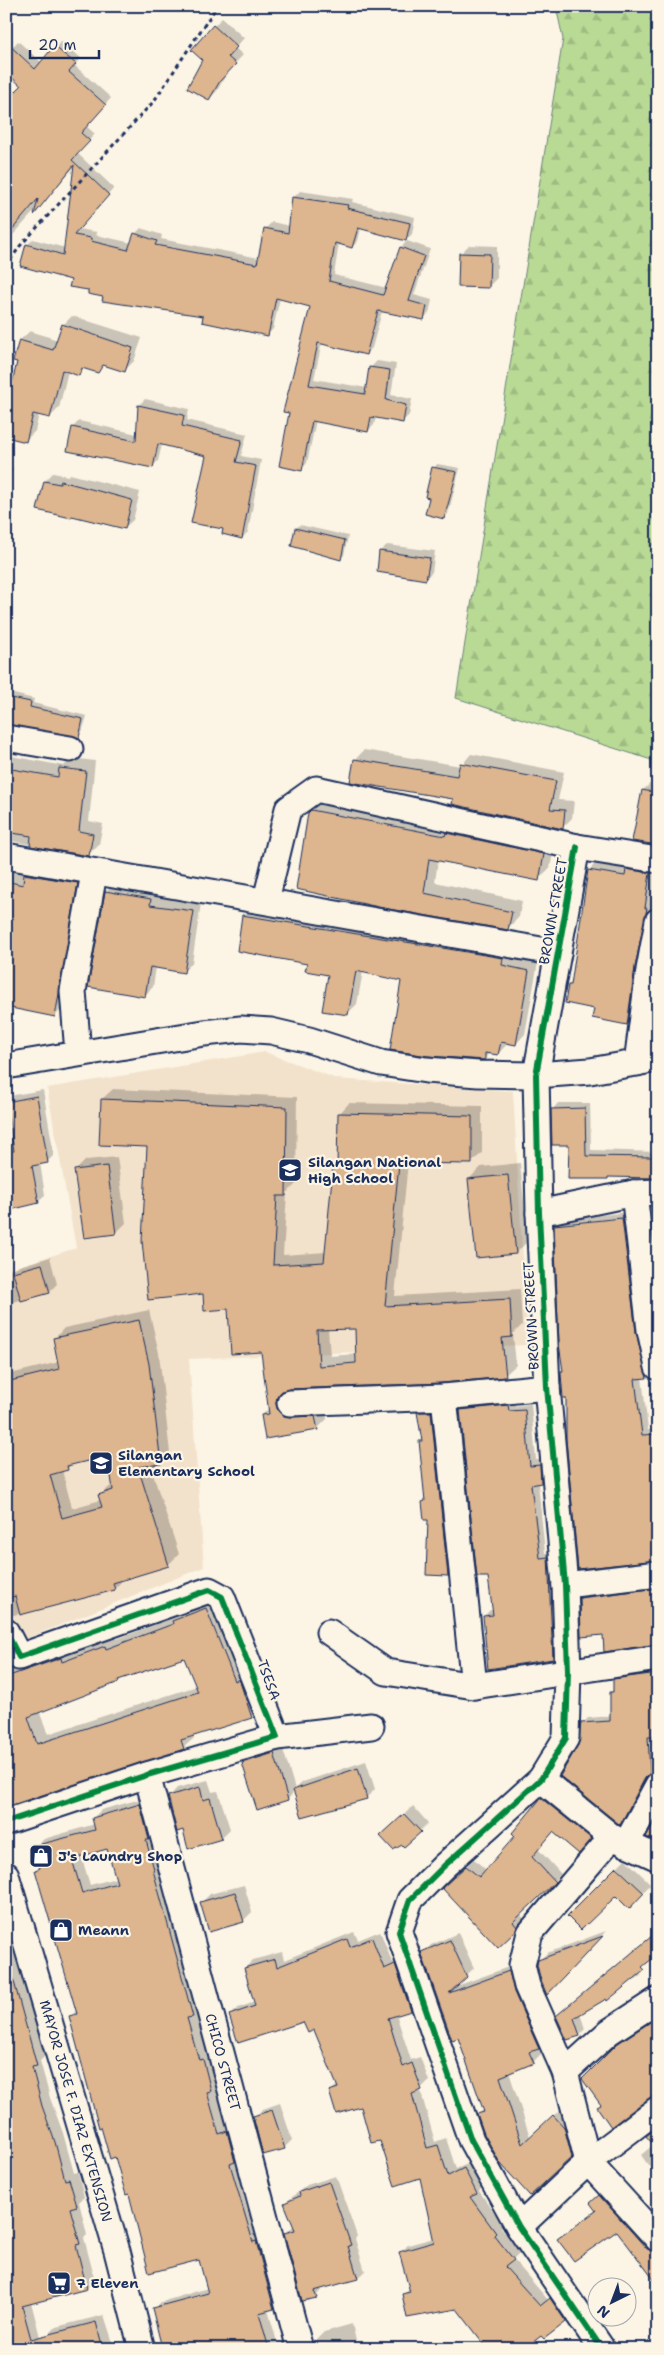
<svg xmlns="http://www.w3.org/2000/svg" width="664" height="2355" font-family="'Shantell Sans',sans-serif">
<defs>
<pattern id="forest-firs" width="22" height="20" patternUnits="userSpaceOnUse" patternTransform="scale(1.25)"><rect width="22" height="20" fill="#b9da94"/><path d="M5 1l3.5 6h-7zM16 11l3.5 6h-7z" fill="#9ebb82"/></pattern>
</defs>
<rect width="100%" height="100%" fill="#fcf5e5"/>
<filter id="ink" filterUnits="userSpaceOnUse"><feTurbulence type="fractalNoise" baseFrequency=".02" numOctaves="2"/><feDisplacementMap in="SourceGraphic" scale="10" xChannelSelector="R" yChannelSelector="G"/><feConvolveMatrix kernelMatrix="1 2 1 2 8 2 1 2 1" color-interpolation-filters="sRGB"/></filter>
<g filter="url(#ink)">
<!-- built -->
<path fill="#f3e2cb" d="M265 1052 337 1079 513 1091 528 1345 189 1359 204 1567 18 1642 6 1618V1270L76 1248 47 1088Z"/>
<!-- forest -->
<path fill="url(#forest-firs)" stroke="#6a8479" d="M556 6H658V762L456 698 563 39Z"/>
<!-- shadow -->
<g fill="#0003" fill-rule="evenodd">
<path d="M222 18 244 38 235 48 243 55 228 71 217 91 209 99 204 60 214 26Z"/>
<path d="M18 41 42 63 61 41 81 58 74 65 111 98 86 126 95 134 77 153 114 188 78 229 97 232 96 235 132 243 135 234 141 228 162 235 161 239 259 258 265 229 272 222 290 226 294 197 300 191 353 199 352 202 415 217 412 234 406 240 361 228 358 241 352 247 339 243 334 275 387 288 401 247 407 241 430 249 414 295 432 300 429 313 423 319 382 311 372 348 366 354 322 342 314 379 367 388 371 367 377 361 396 364 391 395 412 399 409 415 403 421 376 417 374 425 368 431 316 420 307 463 301 470 311 306 280 298 273 329 267 335 204 315 104 296 72 279 27 245 33 239 65 248 75 166 15 233 9 239 6 237 23 86 6 54Z"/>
<path d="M469 245 497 246V278L488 287 460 254Z"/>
<path d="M72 316 142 338 134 361 125 370 105 364 97 372 85 368 79 375 68 371 59 408 50 417 39 414 35 431 25 441 18 361 14 360 20 340 30 331 58 340 63 325Z"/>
<path d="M145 399 189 409 187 420 247 434 241 456 261 460 248 532 242 538 225 528 208 455 162 444 158 461 152 467 73 427 79 421 137 434 139 405Z"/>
<path d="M437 464 460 468 448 514 444 518 430 497 434 468Z"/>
<path d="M6 466 13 468 6 493Z"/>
<path d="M53 473 68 476 70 474 140 492 133 520 124 528 45 481Z"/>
<path d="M300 525 348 536 344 555 340 559 296 528Z"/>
<path d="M387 545 435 551 432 572 426 578 380 551Z"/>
<path d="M6 692 34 699 33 703 87 716 82 732 78 736 6 723Z"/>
<path d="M364 750 461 766 471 754 564 772 558 800 574 801 572 818 562 828 454 798 355 760Z"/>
<path d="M6 755 64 766 71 758 95 761 89 821 103 824 99 844 88 855 6 840Z"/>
<path d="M651 783 658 784V845L633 840 643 790Z"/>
<path d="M321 801 555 843 550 868 538 879 438 860 435 882 522 901 519 917 508 928 383 906 309 813Z"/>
<path d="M635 862 658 866V906H653L651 910 635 1016 627 1023 595 1008 569 985 572 982 589 870 596 863 629 868Z"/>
<path d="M6 865 92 868 70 1000 55 1016 6 1006Z"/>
<path d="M115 883 159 891 158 897 201 903 192 963 184 971 156 967 153 987 145 995 107 891Z"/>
<path d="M253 906 538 962 525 1034 516 1044 508 1043 498 1054 490 1053 484 1058 403 980 363 971 357 1004 347 1014 330 974 308 963 244 916Z"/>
<path d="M113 1089 297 1097 296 1184 287 1193 283 1255 326 1252 335 1168 338 1164 339 1114 349 1103 482 1106V1153L471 1163 408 1162 395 1296 520 1289 522 1325 513 1334 516 1365 505 1375 287 1388 286 1393 325 1406 327 1419 317 1429 262 1415 269 1408 263 1351 230 1308 205 1293 148 1146 102 1099ZM356 1327 357 1354 330 1356 328 1328Z"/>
<path d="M43 1090 54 1155 47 1162 40 1163 45 1195 38 1202 6 1210V1121L10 1120 7 1102 14 1095Z"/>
<path d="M558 1103H590L591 1150 658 1152V1176H610L607 1178 570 1144 552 1110Z"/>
<path d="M117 1157 126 1223 116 1233 85 1237 76 1170 86 1160Z"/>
<path d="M520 1163 528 1241 516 1253 469 1179 481 1167Z"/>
<path d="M658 1201V1262L651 1207Z"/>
<path d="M628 1212 652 1370 646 1376 642 1377 648 1430 658 1429V1552L567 1397 562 1371 564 1369 555 1226 561 1220Z"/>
<path d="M50 1257 57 1284 49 1292 6 1304V1270Z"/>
<path d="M149 1310 159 1353 170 1453 160 1463 150 1465 179 1554 168 1565 125 1578 114 1589 6 1617V1375L59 1362 54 1339 64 1328ZM109 1454 113 1484 100 1495 101 1500 72 1508 62 1470 67 1469 73 1463Z"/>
<path d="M514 1400 515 1406 531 1404 536 1460 545 1459 547 1476 538 1483 545 1553 554 1552 559 1652 553 1658 484 1616 490 1610H494L461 1410 467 1404Z"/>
<path d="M422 1409H435L451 1571 448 1575 424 1502 426 1499 421 1442 423 1439 418 1413Z"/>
<path d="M658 1586V1644L604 1633 581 1598 587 1592Z"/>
<path d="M217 1599 261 1707 251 1717 193 1735 194 1738 183 1748 6 1799V1655L14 1668 71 1648 73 1653 116 1636 117 1639 179 1616 184 1611ZM185 1656 197 1686 48 1734 39 1711 118 1681 122 1678Z"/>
<path d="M658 1668V1769L651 1771 626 1817 620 1823 580 1745 582 1724 588 1718 611 1716V1692L614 1689V1680L621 1674Z"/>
<path d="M282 1746 295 1789 303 1782 366 1761 375 1789 366 1798 295 1791 288 1799 244 1763 252 1755Z"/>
<path d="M208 1780 212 1792 218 1791 230 1829 221 1838 184 1829 169 1797 177 1788Z"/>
<path d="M550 1791 598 1831 586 1845 554 1831 538 1849 561 1874 520 1914 524 1919 515 1931 444 1888 474 1859 486 1870 517 1836 514 1833Z"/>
<path d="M148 1797 201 2007 196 2013 207 2053 211 2052 219 2081 215 2085 227 2126 235 2124 282 2300 274 2308 268 2310 279 2349H170L153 2310 161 2302 208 2288 200 2259 130 2192 71 2016 77 2010 37 1870 41 1866 36 1847 44 1839 95 1824 93 1818 101 1810ZM108 1848 116 1878 90 1885 81 1855Z"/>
<path d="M413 1806 428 1823 404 1846 390 1828Z"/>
<path d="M625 1859 651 1884 629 1907 616 1894 569 1916Z"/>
<path d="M244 1885 252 1912 243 1921 202 1902 210 1894Z"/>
<path d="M6 1930 12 1950 16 1949 45 2056 40 2061 50 2098 63 2133 74 2173 78 2172 84 2197 79 2202 87 2235 84 2238 95 2280 87 2288 31 2302 40 2337 6 2349Z"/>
<path d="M380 1931 392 1962 403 1958 418 2002 410 2010 396 2014 411 2060 420 2057 429 2081 420 2089 435 2142 446 2138 456 2169 472 2162 483 2186 479 2191 503 2225 501 2227 520 2252 513 2259 548 2300 558 2292 573 2313 544 2338 541 2334 457 2308 404 2294 410 2287 401 2252 408 2245 434 2238 420 2177 381 2139 361 2105 331 2091 338 2084 315 2029 304 2020 230 2015 238 2008 255 2002 245 1968 253 1960 282 1952 284 1960 354 1932 358 1940Z"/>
<path d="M606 1931 547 1992 539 1961 547 1953Z"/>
<path d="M458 1933 474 1968 454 1987 517 1964 546 2039 538 2047 541 2054 533 2062 509 2072 530 2137 562 2108 579 2148 530 2194 479 2114 484 2109 459 2036 423 1953 431 1945Z"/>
<path d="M642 1975 580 2013 585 2029 579 2035 558 2017 600 1980Z"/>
<path d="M658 2017V2094L599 2107 602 2104 583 2079 625 2038Z"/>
<path d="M280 2103 292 2140 284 2148 254 2117 263 2109Z"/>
<path d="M658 2127V2179L641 2155 654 2144Z"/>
<path d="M336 2176 357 2236 355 2239 365 2271 357 2278 323 2288 316 2296 285 2233 295 2225 285 2203 307 2185Z"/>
<path d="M607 2188 658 2243V2279L617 2229 559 2239 597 2209 599 2196Z"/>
<path d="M104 2315 115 2349H52L48 2335 56 2327Z"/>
<path d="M352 2324 357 2345 353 2349H318L316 2340 324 2332Z"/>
</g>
<!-- building -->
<g fill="#ddb58e" stroke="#1b2f5e" fill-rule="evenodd">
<path d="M213 25 237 47 228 57 236 64 220 81 209 100 187 88 202 60 191 50Z"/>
<path d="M6 42 35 69 54 46 76 64 69 72 106 105 81 133 90 141 72 160 109 195 74 235 91 238V241L128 250 134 233 157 241 155 245 257 264 264 228 288 233 292 197 348 205 347 208 410 223 406 241 358 228 352 248 335 243 329 281 383 295 400 247 424 256 409 301 427 306 424 320 378 311 366 355 318 343 309 385 365 394 369 367 390 370 386 400 406 405 403 423 371 417 368 432 312 421 302 471 279 466 289 413 283 412 310 307 276 298 268 336 202 322 203 316 102 301 103 297 88 294V290L69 287 71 280 20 266 26 244 63 255 74 165 34 215 38 199 6 237V101L21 86 6 72Z"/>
<path d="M459 253 490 254 489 288 458 287Z"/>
<path d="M62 324 133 348 125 372 103 365 98 373 82 368 79 376 62 370 50 418 33 414 26 442 6 437V409L17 362 13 361 19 340 53 350Z"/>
<path d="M138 405 184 415 182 426 242 440 236 462 256 466 242 539 222 534 223 529 191 523 206 456 158 444 153 468 67 451 72 427 136 441Z"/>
<path d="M432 467 457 472 444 519 425 514 429 498 425 497Z"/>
<path d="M44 481 60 484 61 481 132 500 125 529 72 516 71 518 37 510Z"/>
<path d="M295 528 345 540 341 560 291 546Z"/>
<path d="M379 551 430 558 426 580 377 572Z"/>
<path d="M6 697 31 702 30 707 83 719 79 738 6 724Z"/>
<path d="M354 759 457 776 460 763 556 781 550 809 565 810 563 829 452 804 453 799 350 782Z"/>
<path d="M6 768 58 777 59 768 86 771 79 831 93 834 89 856 30 846 31 836 6 832Z"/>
<path d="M642 790 658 793V845L632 841Z"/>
<path d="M311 810 445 836 446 833 544 854 539 881 429 859 424 893 512 912 508 930 383 908 296 889 308 813Z"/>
<path d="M626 869 650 873 645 908H647L635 967 627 1025 592 1018 594 1009 565 1003 568 985H571L588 870 625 876Z"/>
<path d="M24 874 78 883 55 1017 6 1007V881L23 885Z"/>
<path d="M105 891 151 899 150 905 194 911 184 973 150 967 145 997 88 987Z"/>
<path d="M242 915 503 958 502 965 529 971 516 1045 501 1042 498 1055 485 1053V1060L428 1056 390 1050 401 981 356 971 348 1015 322 1011 328 975 305 971 307 964 237 951Z"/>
<path d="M37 1096 48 1163 32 1166 39 1203 6 1211V1152L14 1151 6 1102Z"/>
<path d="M101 1099 287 1107 286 1196H277L273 1265 324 1262 333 1167 337 1168 338 1113 472 1116V1164L399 1163 385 1306 510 1299 512 1337 502 1338 506 1377 443 1383 289 1389 282 1391 277 1397 276 1404 278 1411 283 1415 290 1417 315 1416 318 1430 265 1439 261 1415 269 1414 261 1352 231 1354 228 1309 204 1311 203 1294 148 1300 142 1241 147 1147 99 1145ZM355 1329 356 1363 319 1366 317 1330Z"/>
<path d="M585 1108 586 1156 655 1157 654 1178 608 1177V1179H568L569 1145H552L551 1109Z"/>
<path d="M107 1166 116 1234 84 1238 74 1170Z"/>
<path d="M508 1175 516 1254 476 1258 468 1179Z"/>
<path d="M658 1214V1272L651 1215Z"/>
<path d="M622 1218 636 1332 647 1378 635 1379 642 1435 658 1434V1560L578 1569 566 1439V1398H563L561 1374V1371H563L559 1344 554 1225Z"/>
<path d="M42 1264 50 1293 21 1301 13 1272Z"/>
<path d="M139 1320 149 1364 161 1464 138 1467 169 1566 113 1583 115 1590 20 1615 15 1596 6 1599V1382L59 1369 53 1338ZM108 1456 113 1490 98 1495 102 1507 62 1518 50 1475 68 1470 67 1466Z"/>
<path d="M508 1405 509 1411 525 1410 530 1466 540 1465 541 1483 531 1485 540 1558 548 1557 553 1659 488 1669 483 1616 493 1615 488 1577H477L460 1410Z"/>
<path d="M417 1412H431L448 1576 426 1575 428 1520H424L422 1502 425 1501 419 1441H422Z"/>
<path d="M658 1588V1644L604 1652 603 1635 581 1637 580 1598Z"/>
<path d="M206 1608 235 1681 239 1679 252 1718 181 1740 184 1749 6 1807V1677L61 1658 62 1662 105 1646 106 1649 173 1624 172 1621ZM184 1658 198 1692 37 1744 28 1717 119 1682 118 1680Z"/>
<path d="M658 1673V1737H648L650 1773 645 1778 620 1825 560 1776 578 1745 581 1723 610 1721V1692H613V1679Z"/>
<path d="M274 1753 288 1800 257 1810 242 1763Z"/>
<path d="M358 1768 367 1799 302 1817 293 1790Z"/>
<path d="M200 1787 203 1800 210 1798 222 1839 188 1849 183 1830 177 1832 168 1796Z"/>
<path d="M541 1798 592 1839 579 1854 553 1832 532 1857 555 1882 513 1922 517 1927 515 1932 498 1948 442 1888 466 1866 479 1877 515 1836 512 1833Z"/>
<path d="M140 1804 149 1840H146L154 1869 153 1870 193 2017 187 2018 199 2060 203 2059 211 2091 207 2092 219 2134 227 2131 235 2162 230 2164 253 2242 256 2241 274 2309 259 2313 269 2349H168L167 2342 161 2344 152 2308 208 2293 199 2260 149 2273 129 2194 126 2195 115 2157 110 2159 101 2127 99 2128 69 2016 77 2014 35 1870 40 1868 34 1846 95 1830 92 1818ZM107 1849 117 1883 82 1893 72 1859Z"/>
<path d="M404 1814 421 1832 404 1847 402 1845 393 1850 380 1836Z"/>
<path d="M658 1816V1842L646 1837Z"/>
<path d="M616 1867 644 1893 629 1909 616 1896 581 1930 567 1916Z"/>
<path d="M235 1892 244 1922 209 1932 200 1902Z"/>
<path d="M658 1931V1954L642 1967 645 1970 607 2001 606 1999 574 2018 580 2036 567 2040 556 2016Z"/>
<path d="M603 1936 547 1995 541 1981 537 1965 538 1960Z"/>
<path d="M372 1938 384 1969 395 1964 411 2011 388 2018 403 2067 412 2063 422 2090 412 2094 427 2148 438 2145 448 2176 464 2168 477 2194 470 2197 496 2233 494 2235 514 2260 505 2267 540 2306 550 2298 566 2322 544 2339 541 2336 524 2349H488L457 2309 407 2318 402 2294 410 2292 399 2252 434 2242 420 2178 395 2186 380 2141 371 2143 361 2107 336 2114 329 2091 338 2088 314 2030 308 2033 303 2022 238 2043 229 2015 255 2006 244 1968 275 1959 277 1967 347 1939 350 1947Z"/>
<path d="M450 1940 467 1977 449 1993 509 1971 514 1992 539 2049 529 2052 534 2063 500 2077 522 2144 553 2115 564 2127 572 2157 530 2196 500 2163 484 2134 477 2114 484 2112 458 2038 452 2040 421 1952Z"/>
<path d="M13 1978 37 2066 32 2067 42 2106 55 2142 65 2180 69 2179 77 2206 70 2208 80 2244 76 2245 87 2289 22 2306 31 2339 96 2322 103 2349H6V1979Z"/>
<path d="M658 2017V2095L649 2098 611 2127 597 2107 601 2105 582 2079 618 2043Z"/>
<path d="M272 2110 285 2149 263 2155 253 2116Z"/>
<path d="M658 2127V2150L646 2136Z"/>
<path d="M329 2182 351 2245 348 2246 358 2279 314 2291 317 2298 302 2301 284 2233 295 2230 284 2203 300 2196 299 2192Z"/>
<path d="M599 2195 647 2249 658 2253V2285L617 2231 574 2261 557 2239 596 2211 590 2203Z"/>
</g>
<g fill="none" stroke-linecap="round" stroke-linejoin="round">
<!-- minor casing -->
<g stroke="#1b2f5e" stroke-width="29">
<g id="minor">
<path d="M6 738 70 749"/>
<path d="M577 847 536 1075 539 1213 547 1387 565 1585 568 1671 566 1738 541 1779 444 1866 410 1900 399 1932 471 2140 519 2227 602 2349"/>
<path d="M6 856 558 953"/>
<path d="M266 900 288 809 316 789 577 847 658 860"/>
<path d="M78 1053 73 991 94 873"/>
<path d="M637 1063 649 970 658 921"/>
<path d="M6 1066 204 1033 241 1029 271 1031 309 1040 381 1063 426 1070 478 1074 536 1075 590 1071 658 1059"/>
<path d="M634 1193 650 1330 658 1367"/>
<path d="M539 1213 634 1193 658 1192"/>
<path d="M444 1397 474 1686"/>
<path d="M290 1403 444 1397 547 1387"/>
<path d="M565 1585 658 1574"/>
<path d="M6 1632 19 1657 209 1590 222 1597 277 1737 147 1775 6 1822"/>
<path d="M329 1632 386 1672 474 1686 658 1658"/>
<path d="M277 1737 371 1726"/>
<path d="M147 1775 300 2349"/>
<path d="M541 1779 612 1837 658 1858"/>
<path d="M612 1837 530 1933 522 1965 527 1986 565 2072 588 2162 658 2239"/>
<path d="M626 1844 658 1785"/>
<path d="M6 1875 117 2251 142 2349"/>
<path d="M565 2072 609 2032 658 2000"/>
<path d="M519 2227 588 2162 658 2109"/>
</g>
</g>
<!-- path -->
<path stroke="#1b2f5e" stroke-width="3" stroke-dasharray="4 4" stroke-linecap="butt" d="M6 267 20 246 154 101 217 6"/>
<!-- minor -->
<use href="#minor" stroke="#fcf5e5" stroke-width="25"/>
<!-- cycleway casing -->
<g stroke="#fcf5e5" stroke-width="9">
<g id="cycleway">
<path d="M577 847 536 1075 539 1213 547 1387 565 1585 568 1671 566 1738 541 1779 444 1866 410 1900 399 1932 471 2140 519 2227 602 2349"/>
<path d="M6 1632 19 1657 209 1590 222 1597 277 1737 147 1775 6 1822"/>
</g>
</g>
<!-- cycleway -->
<use href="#cycleway" stroke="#00873e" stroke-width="6"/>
</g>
</g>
<!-- icons -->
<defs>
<g id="school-square" transform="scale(1.25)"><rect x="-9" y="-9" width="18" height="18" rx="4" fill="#1b2f5e" stroke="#fcf5e5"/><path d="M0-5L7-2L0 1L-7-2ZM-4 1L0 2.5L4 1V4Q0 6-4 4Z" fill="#fff"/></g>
<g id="shop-square" transform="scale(1.25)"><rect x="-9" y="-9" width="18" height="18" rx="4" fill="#1b2f5e" stroke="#fcf5e5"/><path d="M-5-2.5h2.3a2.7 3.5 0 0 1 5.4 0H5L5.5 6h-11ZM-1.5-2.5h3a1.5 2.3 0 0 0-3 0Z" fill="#fff"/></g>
<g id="supermarket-square" transform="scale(1.25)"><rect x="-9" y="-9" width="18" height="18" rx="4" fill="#1b2f5e" stroke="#fcf5e5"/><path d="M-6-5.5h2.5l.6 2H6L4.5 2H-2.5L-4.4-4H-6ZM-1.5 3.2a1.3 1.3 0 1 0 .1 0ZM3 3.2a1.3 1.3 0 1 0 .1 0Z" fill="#fff"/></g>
</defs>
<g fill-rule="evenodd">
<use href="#school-square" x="290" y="1170"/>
<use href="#school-square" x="101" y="1463"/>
<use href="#shop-square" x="41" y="1856"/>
<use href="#shop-square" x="61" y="1930"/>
<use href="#supermarket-square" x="59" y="2283"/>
</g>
<g text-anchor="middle" stroke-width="4.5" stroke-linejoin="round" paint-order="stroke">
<!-- street labels -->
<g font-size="14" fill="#1b2f5e" stroke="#fcf5e5">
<text transform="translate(553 911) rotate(-80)" y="5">BROWN STREET</text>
<text transform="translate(531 1316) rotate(-93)" y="5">BROWN STREET</text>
<text transform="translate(269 1680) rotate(70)" y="5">TSESA</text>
<text transform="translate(223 2062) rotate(75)" y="5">CHICO STREET</text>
<text transform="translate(76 2111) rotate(74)" y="5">MAYOR JOSE F. DIAZ EXTENSION</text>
</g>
<!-- poi labels -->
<g font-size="14" font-weight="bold" fill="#1b2f5e" stroke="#fcf5e5" text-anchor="start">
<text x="308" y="1167">Silangan National<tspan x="308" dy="16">High School</tspan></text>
<text x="118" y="1460">Silangan<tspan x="118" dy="16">Elementary School</tspan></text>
<text x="58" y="1861">J's Laundry Shop</text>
<text x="78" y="1935">Meann</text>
<text x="76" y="2288">7 Eleven</text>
</g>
</g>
<!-- margin -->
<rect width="664" height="2355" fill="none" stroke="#fcf5e5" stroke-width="25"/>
<rect x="12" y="12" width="639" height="2330" fill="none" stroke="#1b2f5e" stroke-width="2" filter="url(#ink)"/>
<!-- north arrow -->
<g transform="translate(612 2302) rotate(222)"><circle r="24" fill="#fcf5e5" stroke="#a2a6af"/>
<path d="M0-4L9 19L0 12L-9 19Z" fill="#1b2f5e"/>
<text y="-8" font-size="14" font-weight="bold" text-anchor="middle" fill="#1b2f5e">N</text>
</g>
<!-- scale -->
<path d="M30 50v8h69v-8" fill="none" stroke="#1b2f5e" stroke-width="2.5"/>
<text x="38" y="50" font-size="15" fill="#1b2f5e" stroke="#fcf5e5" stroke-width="4" paint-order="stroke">20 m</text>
</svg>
